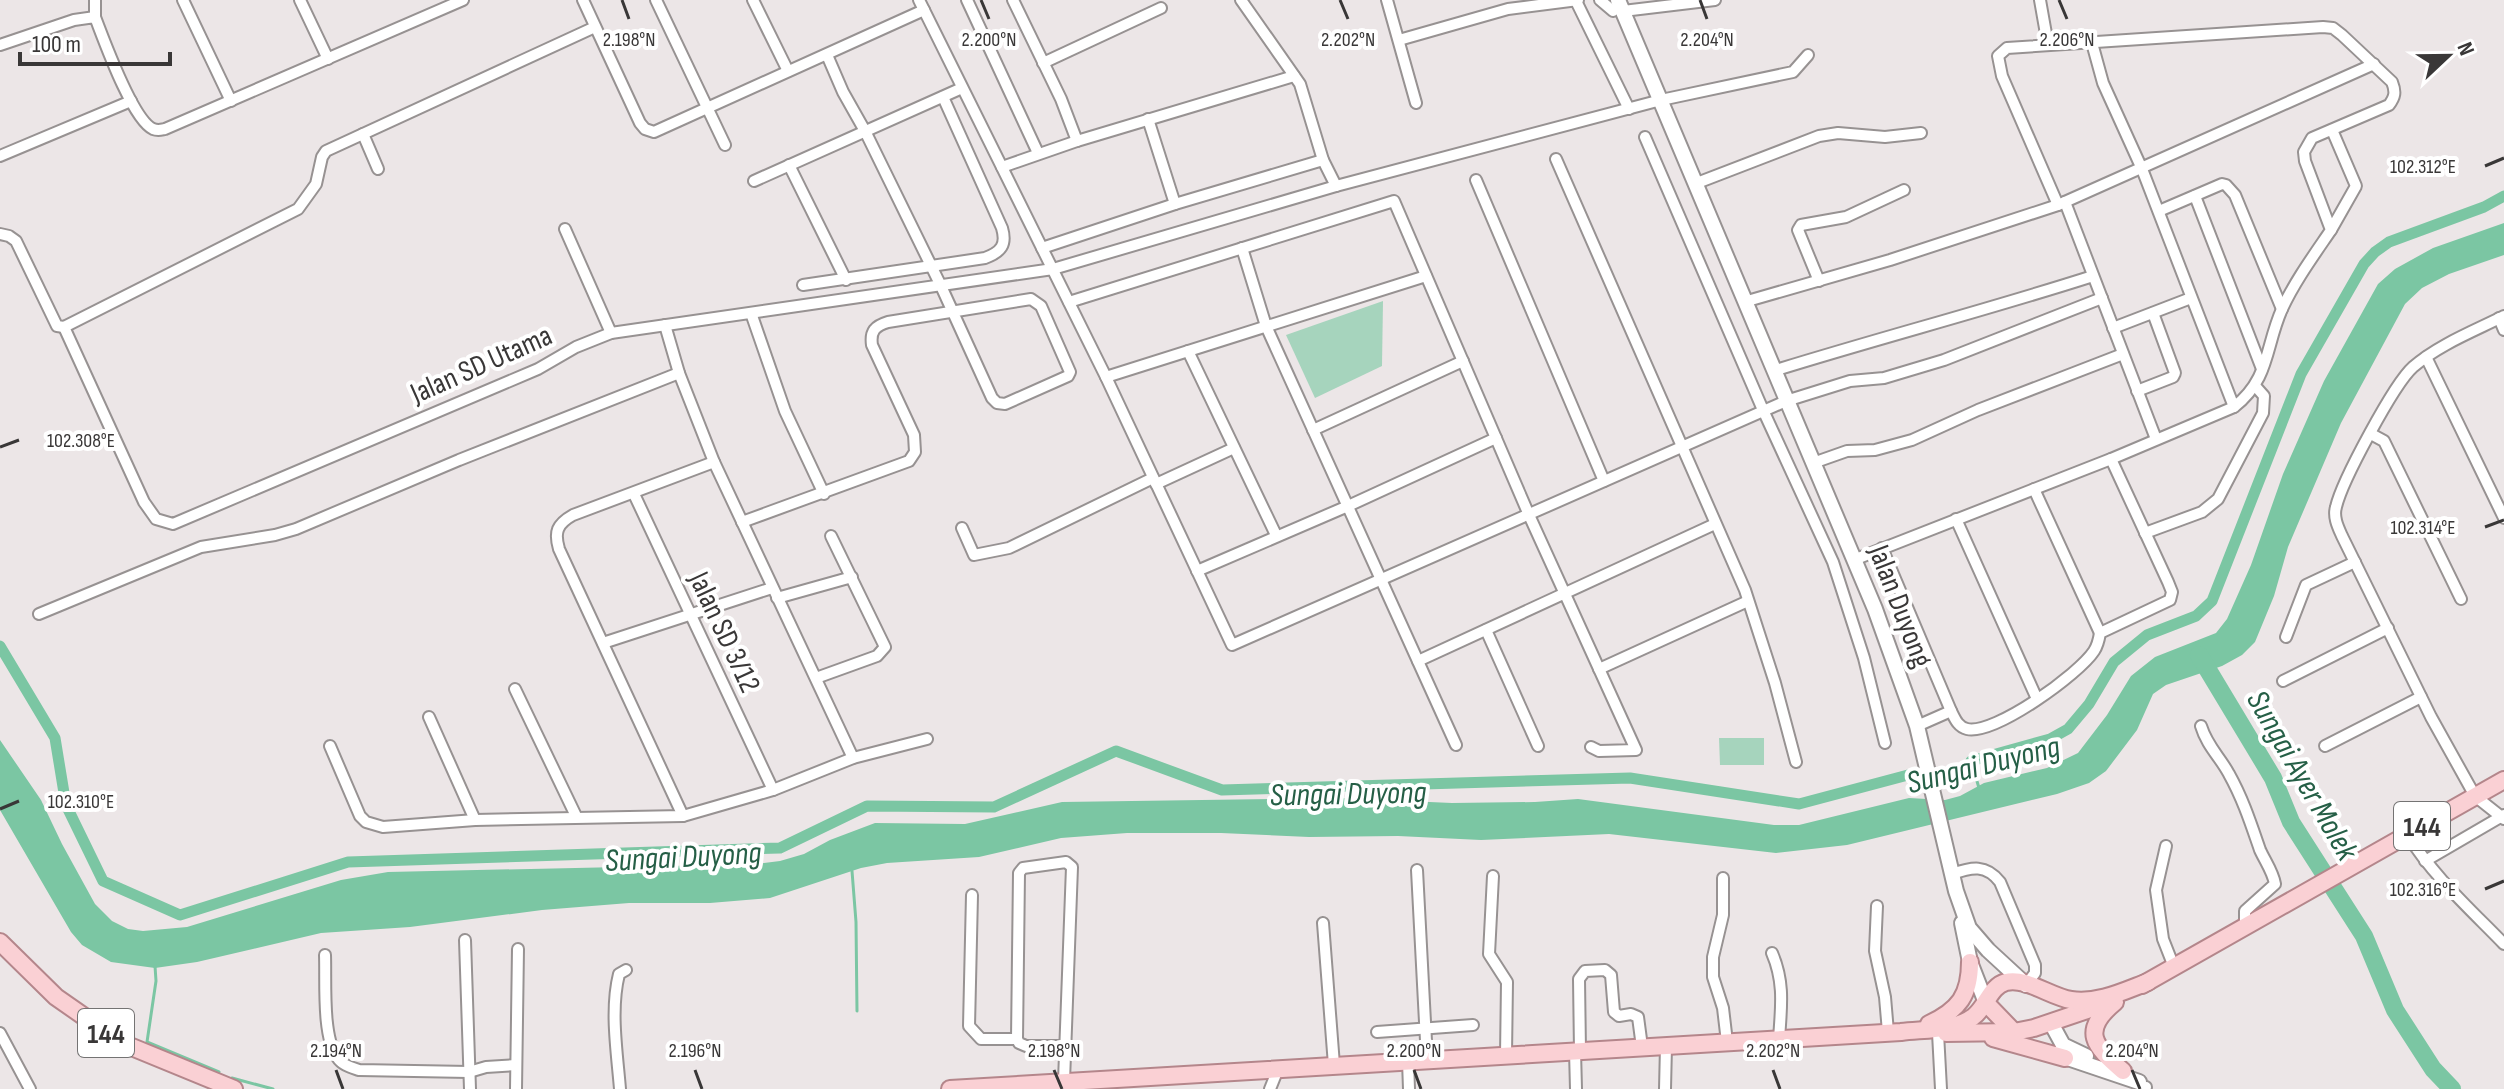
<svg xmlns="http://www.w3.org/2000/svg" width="2504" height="1089" font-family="'Sofia Sans Condensed',sans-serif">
<rect width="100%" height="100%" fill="#ece6e7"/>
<!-- green -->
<g fill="#a6d4bd">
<path d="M1383 301 1382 366 1315 398 1286 335Z"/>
<path d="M1719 738H1764V765H1720Z"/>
</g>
<!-- water -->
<path fill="#7bc6a3" d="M2504 223V255L2449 274 2422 288 2405 304 2341 423 2288 547 2274 596 2255 642 2242 655 2222 666 2166 685 2153 694 2137 730 2106 771 2089 783 2057 794 1847 845 1776 853 1609 834 1481 840 1398 836 1309 837 1221 833H1127L1061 838 979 857 887 863 861 868 770 898 710 903H629L542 910 410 927 321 933 197 962 155 968 111 962 82 945 71 932 0 810V740L41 800 62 844 95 904 112 921 128 929 143 931 187 927 341 880 388 872 755 864 780 861 804 854 830 840 875 823 965 824 1062 802 1339 798 1452 803 1535 802 1578 799 1774 825H1799L1909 798 1945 800 1960 796 1984 783 2047 768 2078 753 2107 715 2131 676 2155 657 2216 633 2227 619 2251 565 2283 474 2324 381 2378 284 2395 269 2433 248Z"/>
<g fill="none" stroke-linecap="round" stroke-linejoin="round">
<!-- stream -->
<g stroke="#7bc6a3" stroke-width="3">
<path d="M1971 761 1979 788"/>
<path d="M852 871 856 922 857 1011"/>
<path d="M155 966 156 981 147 1042 219 1072"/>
<path d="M232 1078 273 1089"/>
</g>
<!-- canal -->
<g stroke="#7bc6a3" stroke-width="11">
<path d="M0 646 55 738 66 805 103 881 180 915 348 862 780 848 867 806 994 807 1116 751 1222 790 1630 778 1799 804 1908 775"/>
<path d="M1971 761 2050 739 2068 729 2089 704 2114 662 2147 635 2196 616 2212 601 2301 374 2364 264 2375 252 2389 242 2484 207 2504 196"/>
</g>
<!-- river -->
<path stroke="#7bc6a3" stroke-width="18" d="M2199 655 2273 778 2291 822 2364 936 2395 1010 2433 1069 2452 1089"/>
<!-- minor casing -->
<g stroke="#979292" stroke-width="14">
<g id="minor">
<path d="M183 0 231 101"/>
<path d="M300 0 328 59"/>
<path d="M583 0 640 123 645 129 654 132 924 10"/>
<path d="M656 0 725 145"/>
<path d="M753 0 788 71"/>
<path d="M919 0 1106 377 1232 645 1786 401 1850 381 1884 378 1944 360 2102 298"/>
<path d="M967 0 1038 153"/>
<path d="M1013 0 1061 99 1077 141"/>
<path d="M1241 0 1300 84 1323 160 1336 186"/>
<path d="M1387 0 1416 103"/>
<path d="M1600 0 1613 11"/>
<path d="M2040 0 2048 45"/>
<path d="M1576 1 1629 109"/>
<path d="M1623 11 1715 0"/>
<path d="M95 17V0"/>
<path d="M1399 40 1508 9 1578 0"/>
<path d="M2092 43 2103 83 2142 169 2234 407"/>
<path d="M0 45 74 20 95 17C104 40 132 119 153 129 158 131 160 130 165 129L463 0"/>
<path d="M1043 63 1161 8"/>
<path d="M1148 119 1175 204"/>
<path d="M363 134 378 169"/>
<path d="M1645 137 1763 410 1833 562 1864 658 1885 743"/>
<path d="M0 156 131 101"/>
<path d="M1556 159 1745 590 1775 683 1796 762"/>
<path d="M789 165 846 280"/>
<path d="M1002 167 1077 141 1294 76"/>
<path d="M1476 180 1604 481"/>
<path d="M754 181 962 88"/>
<path d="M1697 183 1819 136 1838 133 1885 137 1921 133"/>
<path d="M2195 196 2262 369"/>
<path d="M2065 202 2156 439"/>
<path d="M2159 211 2222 184 2226 185 2235 195 2282 309"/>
<path d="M565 229 611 333"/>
<path d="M2331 230 2356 186 2332 130"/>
<path d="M0 234 9 236 16 241 57 326 64 327"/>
<path d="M1042 248 1175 204 1323 160"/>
<path d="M1242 248 1266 326 1456 745"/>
<path d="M1819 281 1798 230 1801 225 1846 217 1904 190"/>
<path d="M803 285 985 258C1001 252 1007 245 1002 228L943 97"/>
<path d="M1069 302 1394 201 1529 515 1636 750 1599 751 1591 747"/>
<path d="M1744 302 1890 260 2058 205 2374 64"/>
<path d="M751 313 785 411 824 494"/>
<path d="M2504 316C2474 331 2438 345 2413 367 2394 384 2342 481 2336 507 2333 517 2338 527 2342 536L2431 717 2475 796 2504 819"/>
<path d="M2499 318 2504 330"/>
<path d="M665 325 679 373 714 462 853 758"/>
<path d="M64 327 144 502 156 519 173 524 538 369 576 347 611 333 1053 269 1336 186 1661 100 1793 72 1808 55"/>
<path d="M64 327 298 209 316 184 322 157 326 151 595 27"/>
<path d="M2113 328 2191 298"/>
<path d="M1188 351 1276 535"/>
<path d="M2426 357 2504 518"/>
<path d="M1773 371C1879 338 1987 310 2093 276"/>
<path d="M1106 377 1426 276"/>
<path d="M2137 391 2173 377 2175 373 2153 313"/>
<path d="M1313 430 1463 361"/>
<path d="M2371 434 2384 441 2461 599"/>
<path d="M1813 463 1847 451 1875 450 1912 440 1978 410 2123 354"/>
<path d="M1156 484 1234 448"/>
<path d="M2034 489 2100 633"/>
<path d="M634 494 773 790"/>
<path d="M1956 519 2037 699"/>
<path d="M742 522 909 461 915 452 914 435 872 345C870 331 875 326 888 322L1031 299 1041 306 1070 372 1068 376 1005 404 997 403 992 398 941 286 865 131 843 92 827 55"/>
<path d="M962 528 974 555 1009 548 1153 478"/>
<path d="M2145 533 2202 512 2218 499 2263 413 2264 396 2256 387"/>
<path d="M1882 548 1951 711"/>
<path d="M1856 559 2111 459 2234 407C2270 379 2265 347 2282 309 2295 281 2314 255 2331 230L2305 161 2304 152 2312 138 2389 105C2395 97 2396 92 2392 82L2342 35 2333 28 2323 27 2007 48 1998 56 2002 76 2058 205"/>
<path d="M1197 571 1348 506 1496 438"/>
<path d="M777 598 852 577"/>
<path d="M39 614 201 547 275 535 296 529 459 460 679 373"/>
<path d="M1486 630 1538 746"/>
<path d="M2286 637 2306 585 2355 562"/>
<path d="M603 643 772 588"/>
<path d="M1418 661 1715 524"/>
<path d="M1599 669 1748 601"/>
<path d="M816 678 877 656 885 647 831 536"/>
<path d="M2283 681 2388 628"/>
<path d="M515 689 576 816"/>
<path d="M429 717 475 820"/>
<path d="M1917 726 1951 711C1955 719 1958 727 1967 729 1995 735 2079 674 2094 651 2098 645 2099 639 2100 633L2170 600 2172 592 2168 582 2111 459"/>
<path d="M2201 726C2207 746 2220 757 2229 774 2243 799 2251 824 2260 850 2265 861 2273 872 2275 884L2245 911V927"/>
<path d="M330 746 360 816 366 822 383 827 475 820 683 816 773 790 853 758 927 739"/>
<path d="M2325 746 2421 697"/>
<path d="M683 816 559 549C554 532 557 524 573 515L714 462"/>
<path d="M2407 834C2433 876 2470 909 2504 944"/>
<path d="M2166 846 2156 890 2163 939 2174 967"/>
<path d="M2425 861 2504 815"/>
<path d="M1417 870 1427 1060"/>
<path d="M1952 874C1972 867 1986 864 2000 882L2035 965V973L2026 985"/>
<path d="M1493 876 1489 954 1507 982 1506 1055"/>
<path d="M1723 878V915L1713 957V977L1723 1008 1727 1042"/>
<path d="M972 895 969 1026 981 1039H1017"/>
<path d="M1877 906 1875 951 1885 997 1888 1032"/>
<path d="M1323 923 1334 1065"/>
<path d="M465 940 470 1089"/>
<path d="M1772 953C1785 983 1781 1008 1779 1039"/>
<path d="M325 955C326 981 322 1036 337 1057 342 1065 350 1067 359 1070L469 1072 486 1067 516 1065"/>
<path d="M1377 1032 1473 1025"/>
<path d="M0 1033 30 1089"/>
<path d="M1938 1033 1941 1089"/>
<path d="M1575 1051 1576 1089"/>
<path d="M1580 1051 1579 979 1585 971 1605 970 1611 975 1614 1012 1619 1016 1631 1014 1638 1017 1642 1047"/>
<path d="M1408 1061 1409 1089"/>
<path d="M1064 1081 1072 867 1066 862 1023 868 1019 873 1017 1039 1019 1043 1026 1046H1065"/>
<path d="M516 1089 518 949"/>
<path d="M620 1089C617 1052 610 1010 619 974L626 970"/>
<path d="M1270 1089 1278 1069"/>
<path d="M1665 1089 1666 1046"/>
<path d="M2144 1089 2146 1087"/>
</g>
</g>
<!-- secondary casing -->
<g stroke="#979292" stroke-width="18">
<g id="secondary">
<path d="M1618 0 1875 609 1917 726 1956 891 1969 928 1988 950 2026 985"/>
<path d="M1962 923 1970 962 1986 1003"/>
<path d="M2051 1023 2063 1045 2086 1056"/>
<path d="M2056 1054 2139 1082"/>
</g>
</g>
<!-- primary casing -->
<g stroke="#b4868b" stroke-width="20">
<g id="primary">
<path d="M0 942 56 997 122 1043 234 1089"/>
<path d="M2142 985 2504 780"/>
<path d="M2115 1002C2080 1031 2094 1046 2123 1071"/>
<path d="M1986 1003 2014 1032"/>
<path d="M1929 1024C1959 1010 1970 995 1970 962"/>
<path d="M1946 1033 2014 1032 2034 1028 2099 1006"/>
<path d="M1993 1038 2065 1058"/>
<path d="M950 1089 1901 1032C1924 1029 1954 1031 1973 1017 1986 1008 1990 986 2006 982 2026 977 2051 997 2071 1000 2098 1004 2124 991 2148 982"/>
</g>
</g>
<!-- minor -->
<use href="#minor" stroke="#fff" stroke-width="10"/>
<!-- secondary -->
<use href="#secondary" stroke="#fff" stroke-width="14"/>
<!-- primary -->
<use href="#primary" stroke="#fad0d4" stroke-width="16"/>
</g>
<!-- ticks -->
<path fill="none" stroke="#393737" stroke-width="3" d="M622 0 629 19M981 0 989 19M1340 0 1348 19M1700 0 1707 19M2059 0 2067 19M2485 166 2504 158M0 447 19 440M2485 527 2504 520M0 809 19 801M2485 889 2504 881M336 1070 343 1089M695 1070 702 1089M1054 1070 1062 1089M1414 1070 1421 1089M1773 1070 1780 1089M2132 1070 2140 1089"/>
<g text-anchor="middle" stroke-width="8" stroke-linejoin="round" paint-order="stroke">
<!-- shield labels -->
<g fill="#fff" stroke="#747373" stroke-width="2">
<rect x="2394" y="802" width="56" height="48" rx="6"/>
<rect x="78" y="1009" width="56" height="48" rx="6"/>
</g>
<g font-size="28" font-weight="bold" fill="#393737">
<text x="2422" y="836">144</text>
<text x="106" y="1043">144</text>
</g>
<!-- street labels -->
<g font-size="30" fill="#393737" stroke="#fff">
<text transform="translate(481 364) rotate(-24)" y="10">Jalan SD Utama</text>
<text transform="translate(1901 606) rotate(69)" y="10">Jalan Duyong</text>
<text transform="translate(725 632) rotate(65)" y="10">Jalan SD 3/12</text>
</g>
<!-- water labels -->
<g font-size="32" font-style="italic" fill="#255f46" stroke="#fff">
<text transform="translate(1983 764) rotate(-14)" y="11">Sungai Duyong</text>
<text transform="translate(2303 775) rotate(60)" y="11">Sungai Ayer Molek</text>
<text transform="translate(1348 793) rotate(-1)" y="11">Sungai Duyong</text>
<text transform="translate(683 856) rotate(-3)" y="11">Sungai Duyong</text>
</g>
</g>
<g font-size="20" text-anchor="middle" fill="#393737" stroke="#fff" stroke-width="8" stroke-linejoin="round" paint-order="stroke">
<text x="2067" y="46">2.206°N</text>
<text x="629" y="46">2.198°N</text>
<text x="989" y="46">2.200°N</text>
<text x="1348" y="46">2.202°N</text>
<text x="1707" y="46">2.204°N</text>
<text x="2423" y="173">102.312°E</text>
<text x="81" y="447">102.308°E</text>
<text x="2423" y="534">102.314°E</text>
<text x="81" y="808">102.310°E</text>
<text x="2423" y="896">102.316°E</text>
<text x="336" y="1057">2.194°N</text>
<text x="695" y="1057">2.196°N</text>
<text x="1054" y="1057">2.198°N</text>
<text x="1414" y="1057">2.200°N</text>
<text x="1773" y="1057">2.202°N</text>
<text x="2132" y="1057">2.204°N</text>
</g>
<!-- north arrow -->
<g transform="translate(2448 56) rotate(68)" stroke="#ffffff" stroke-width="6" paint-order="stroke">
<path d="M0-6L14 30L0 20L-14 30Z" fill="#393737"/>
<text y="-12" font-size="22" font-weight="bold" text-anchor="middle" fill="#393737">N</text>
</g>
<!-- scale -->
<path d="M20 52v12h150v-12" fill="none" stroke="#393737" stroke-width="4"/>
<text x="32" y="52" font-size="24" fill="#393737" stroke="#ffffff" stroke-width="6" paint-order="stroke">100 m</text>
</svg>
